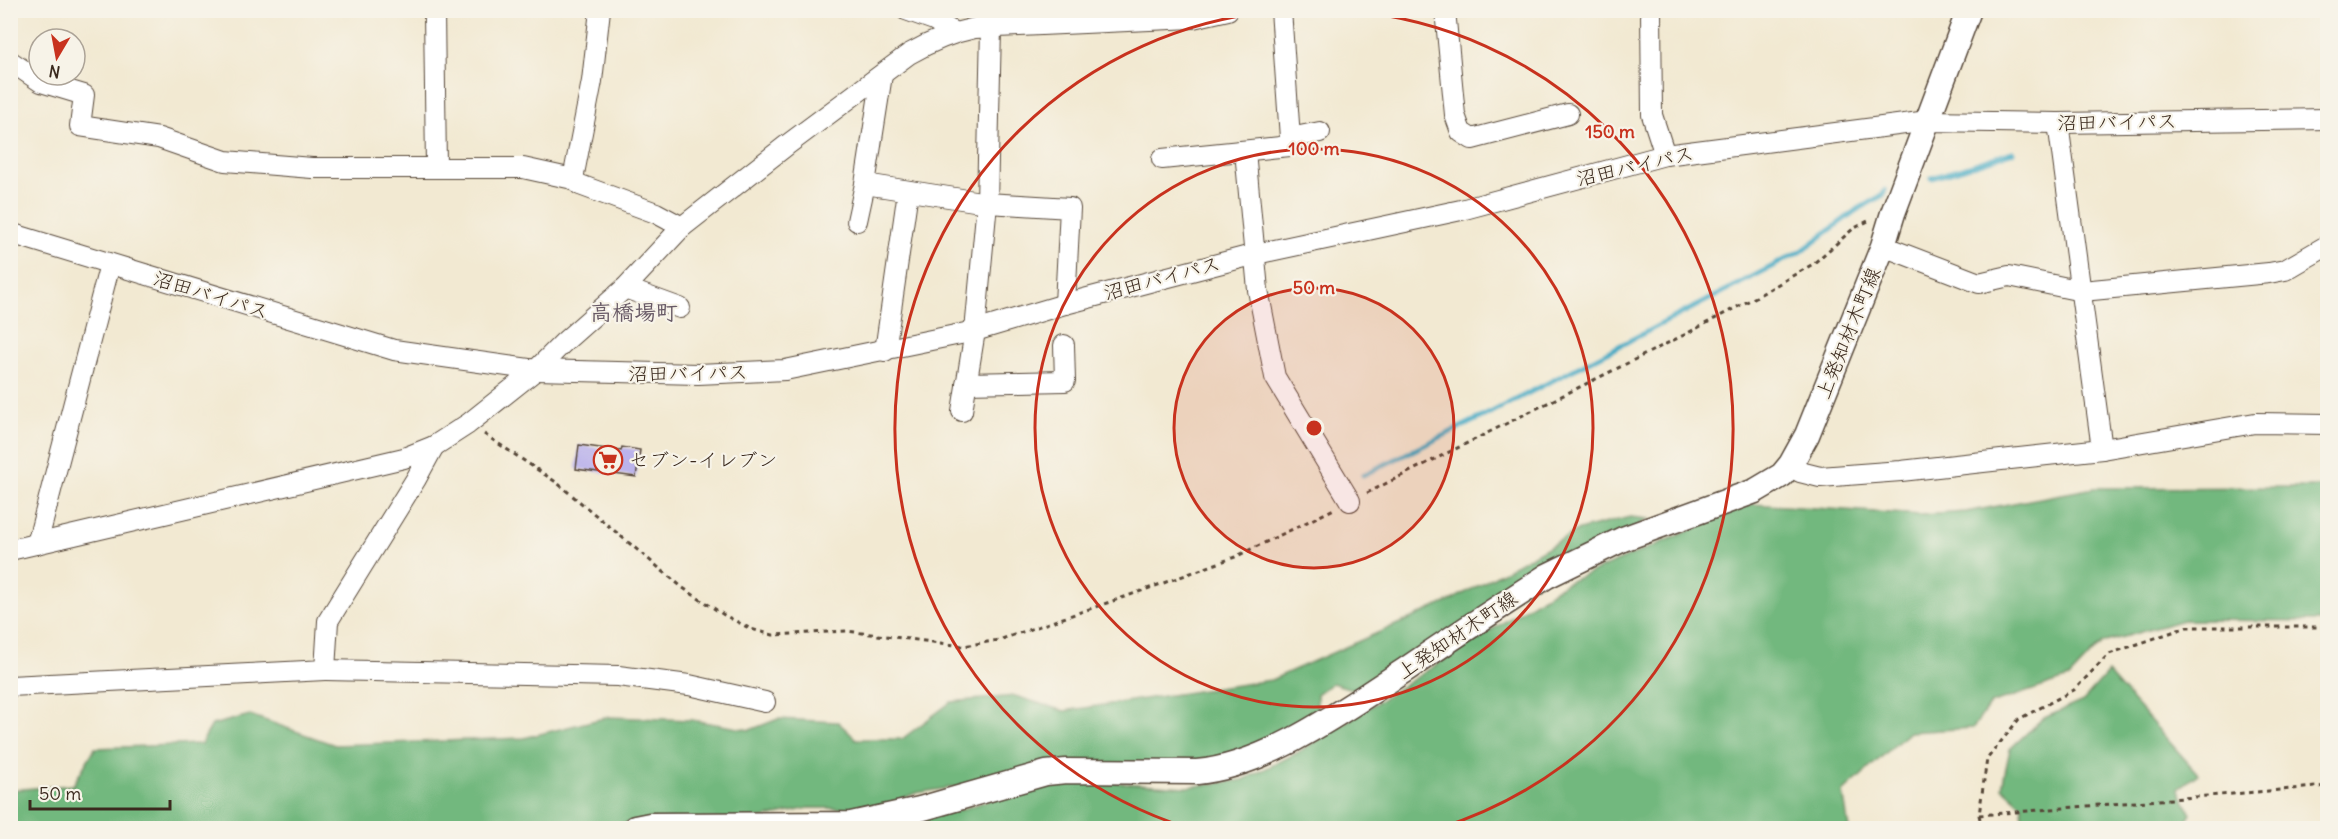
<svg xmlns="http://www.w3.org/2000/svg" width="2338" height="839" font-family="Delius,'Klee One',sans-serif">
<rect width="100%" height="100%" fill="#f7f3e8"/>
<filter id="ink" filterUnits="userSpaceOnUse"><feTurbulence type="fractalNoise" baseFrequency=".0167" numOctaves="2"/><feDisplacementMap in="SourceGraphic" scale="12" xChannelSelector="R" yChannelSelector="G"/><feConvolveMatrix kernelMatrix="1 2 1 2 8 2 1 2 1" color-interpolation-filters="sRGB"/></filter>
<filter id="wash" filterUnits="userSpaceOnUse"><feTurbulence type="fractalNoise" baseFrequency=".008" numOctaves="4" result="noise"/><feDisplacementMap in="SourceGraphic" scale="24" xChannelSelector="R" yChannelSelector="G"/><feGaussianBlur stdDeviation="1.35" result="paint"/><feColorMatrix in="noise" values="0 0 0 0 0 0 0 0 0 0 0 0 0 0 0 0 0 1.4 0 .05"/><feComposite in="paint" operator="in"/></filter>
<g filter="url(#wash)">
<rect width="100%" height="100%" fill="#f2e9d2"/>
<!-- forest -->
<g fill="#72b87e" stroke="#56714e" stroke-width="1.5">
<path d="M2327 487V621L2183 620 2102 643 2069 678 1990 704 1973 728 1909 732 1843 792 1849 828H881L960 810 1008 794 1051 784 1091 781 1188 787 1243 780 1297 753 1564 584 1752 504 1921 515 1966 512 2094 488Z"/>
<path d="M1630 517 1649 519 1355 690 1332 683 1317 694V716L1284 736 1203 763 962 786 916 793 877 809 809 808 763 818 647 820 598 828H11V790L73 785 95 748 201 744 212 725 250 715 335 745 524 738 608 717 692 720 750 730 778 719 838 722 856 739H902L951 702 1015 696 1064 711 1271 680 1450 601 1579 530Z"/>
<path d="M2108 673 2198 774 2178 789 2191 813 2181 828H2022V805L2002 787 2010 749 2042 719 2083 701Z"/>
</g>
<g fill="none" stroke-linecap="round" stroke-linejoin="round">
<!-- stream -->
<g stroke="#45abc5" stroke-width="5">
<path d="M1932 178 2013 152"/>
<path d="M1363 475 1492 412 1802 251 1855 211 1883 195 1885 190"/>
</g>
</g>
<g id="blocks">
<!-- building -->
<path fill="#bbb3eb" d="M579 445 621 451 622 447 640 450 636 477 576 469Z"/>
</g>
</g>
<g filter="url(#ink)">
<use href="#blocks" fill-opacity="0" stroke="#564739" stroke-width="1.5"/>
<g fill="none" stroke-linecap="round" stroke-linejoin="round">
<!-- minor casing -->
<g stroke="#564739" stroke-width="22">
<g id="minor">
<path d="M434 10 436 167"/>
<path d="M906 10 934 20 953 32"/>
<path d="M1281 10 1290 138"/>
<path d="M1445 10 1455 115 1461 132 1472 139 1568 114"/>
<path d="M1651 10 1652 115 1665 155"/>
<path d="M10 61 41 82 84 95 80 126 159 138 225 161 312 168H523L573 179 580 185 656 213 682 227"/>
<path d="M2058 123 2102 449"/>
<path d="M1245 151 1258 290 1275 377 1350 501"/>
<path d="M1162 159 1290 146V138L1320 132"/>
<path d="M573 179 592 81 600 10"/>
<path d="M865 184 987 203 1070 208 1065 304"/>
<path d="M857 221 865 184 882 75"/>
<path d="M10 233 394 350 536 370 698 374 785 370 975 331 1065 304 1256 254 1461 210 1665 155 1928 121 2058 123 2328 119"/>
<path d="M1883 246 1979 283 2009 276 2082 291 2269 273 2285 270 2328 245"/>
<path d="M625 288 680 308"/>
<path d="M885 351 908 191"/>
<path d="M966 383 1065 381 1064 345"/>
<path d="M962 411 975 331 987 203 991 28"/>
<path d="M1791 464 1800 472 1820 477 1901 471 2102 449 2255 423 2328 424"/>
<path d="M37 544 110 264"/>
<path d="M10 550 404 458 434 446 468 424 536 370 563 343 625 288 682 227 787 145 909 54C930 42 950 33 975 28L1193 18 1228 10"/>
<path d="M325 670 618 676 689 685 765 702"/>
<path d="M10 686 325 670 328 621 416 479 434 446"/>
</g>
</g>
<!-- major casing -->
<g stroke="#564739" stroke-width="27">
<path id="major" d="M635 828 650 825 851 824 920 809 1046 773 1066 771 1197 772C1269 765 1345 709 1405 670 1452 638 1499 607 1547 576L1623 539 1755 491 1782 475 1791 464 1807 435 1883 246 1893 213 1969 10"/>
</g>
<!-- path -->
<g stroke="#564739" stroke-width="3" stroke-dasharray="4.5 4.5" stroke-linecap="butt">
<path d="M484 434 556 482 683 588 724 615 751 629 773 635 847 631 963 646 999 640 1136 593 1235 557 1334 509"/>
<path d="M1367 493 1684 335 1756 297 1813 264 1853 229 1868 221"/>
<path d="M1979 815 2328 786"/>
<path d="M1982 828 1979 815 1987 759 2019 719 2074 690 2109 654 2187 627H2328"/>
</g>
<!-- minor -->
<use href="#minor" stroke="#fff" stroke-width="20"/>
<!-- major -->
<use href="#major" stroke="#fff" stroke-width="24"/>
</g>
</g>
<!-- distance rings -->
<circle cx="1314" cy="428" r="140" fill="#c8321e" fill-opacity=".12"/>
<g fill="none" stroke="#c8321e" stroke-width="3">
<circle cx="1314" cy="428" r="140"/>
<circle cx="1314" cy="428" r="279"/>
<path d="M1188 828A419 419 0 0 1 1277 11M1351 11A419 419 0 0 1 1440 828"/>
</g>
<!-- icons -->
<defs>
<g id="supermarket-ring" transform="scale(1.5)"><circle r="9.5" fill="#f7f3e8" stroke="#c8321e" stroke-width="1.5"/><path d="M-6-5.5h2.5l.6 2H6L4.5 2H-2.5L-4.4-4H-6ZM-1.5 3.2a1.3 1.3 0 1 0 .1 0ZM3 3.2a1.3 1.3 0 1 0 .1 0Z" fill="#c8321e"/></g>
</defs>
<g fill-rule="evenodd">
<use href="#supermarket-ring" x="608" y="460"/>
</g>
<g text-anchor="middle" stroke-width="4.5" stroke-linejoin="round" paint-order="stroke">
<!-- street labels -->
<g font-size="20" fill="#3b2a1e" stroke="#f7f3e8">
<text transform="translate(2117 122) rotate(-1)" y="7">沼田バイパス</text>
<text transform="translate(1635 166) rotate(-13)" y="7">沼田バイパス</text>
<text transform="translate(1162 278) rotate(-15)" y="7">沼田バイパス</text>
<text transform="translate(211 295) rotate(17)" y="7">沼田バイパス</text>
<text transform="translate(1848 333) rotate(-68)" y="7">上発知材木町線</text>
<text transform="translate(688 373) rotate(-1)" y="7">沼田バイパス</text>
<text transform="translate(1457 635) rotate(-34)" y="7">上発知材木町線</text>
</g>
<!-- poi labels -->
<g font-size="20" fill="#3b2a1e" stroke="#f7f3e8" text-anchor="start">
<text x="629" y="467">セブン-イレブン</text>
</g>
<!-- quarter labels -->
<g font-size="22" font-weight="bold" fill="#685a66" stroke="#f7f3e8">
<text x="634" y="320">高橋場町</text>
</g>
</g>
<circle cx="1314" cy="428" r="9" fill="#c8321e" stroke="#f7f3e8" stroke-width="3"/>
<g font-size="18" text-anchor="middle" font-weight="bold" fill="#c8321e" stroke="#f7f3e8" stroke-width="4.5" stroke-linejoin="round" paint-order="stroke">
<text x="1610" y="138">150 m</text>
<text x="1314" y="155">100 m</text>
<text x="1314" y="294">50 m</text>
</g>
<!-- margin -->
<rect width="2338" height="839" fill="none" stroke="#f7f3e8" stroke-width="36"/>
<!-- north arrow -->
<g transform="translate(57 57) rotate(190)"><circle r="28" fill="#f7f3e8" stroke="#aca397" stroke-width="1.5"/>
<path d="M0-4.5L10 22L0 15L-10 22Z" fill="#c8321e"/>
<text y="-9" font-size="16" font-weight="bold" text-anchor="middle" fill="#3b2a1e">N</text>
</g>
<!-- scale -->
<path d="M30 800v9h140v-9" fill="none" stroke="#3b2a1e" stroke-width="3"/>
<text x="39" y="800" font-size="18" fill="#3b2a1e" stroke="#f7f3e8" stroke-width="4.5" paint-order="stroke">50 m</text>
</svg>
